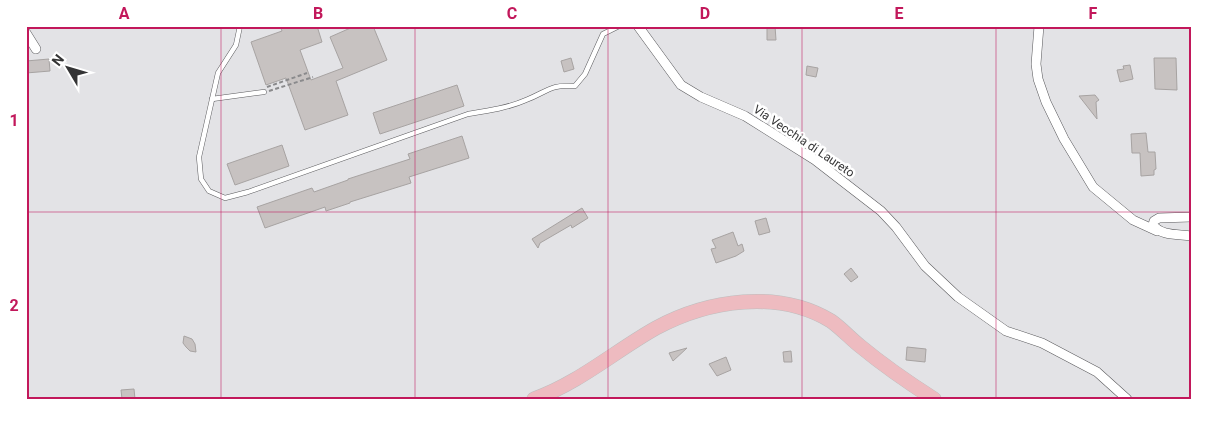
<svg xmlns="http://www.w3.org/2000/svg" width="1217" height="425" font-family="Roboto,sans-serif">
<rect width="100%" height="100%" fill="#e3e3e6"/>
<!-- building -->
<g fill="#c7c2c1" stroke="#a7a3a2">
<path d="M280 26H317L322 42 300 50 311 80 343 68 330 37 355 26H373L387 60 336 81 348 115 305 130 286 78 266 85 251 42 282 31Z"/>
<path d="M767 26H775L776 40H767Z"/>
<path d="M571 58 574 69 564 72 561 61Z"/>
<path d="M1154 58H1176L1177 90 1155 89Z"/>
<path d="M49 59 50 71 26 73V61Z"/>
<path d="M1130 65 1133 79 1120 82 1117 70 1124 69 1123 66Z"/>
<path d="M807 66 818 68 816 77 806 75Z"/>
<path d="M457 85 464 106 380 134 373 113Z"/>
<path d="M1095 95 1099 100 1096 102 1097 119 1079 96Z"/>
<path d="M1146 133 1148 152H1155L1156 169 1154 170V175L1141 176 1140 153H1132L1131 134Z"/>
<path d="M462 136 469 158 409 177 411 183 350 202V203L326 211 325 207 265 228 257 207 312 188 314 192 348 180V179L410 159 408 154Z"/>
<path d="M282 145 289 166 235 185 227 164Z"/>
<path d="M582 208 588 218 572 228 571 225 540 243 538 248 532 239Z"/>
<path d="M766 218 770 232 759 235 755 221Z"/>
<path d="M733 232 738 246 742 244 744 251 736 256 716 263 711 249 716 248 712 240Z"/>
<path d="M851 268 858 277 851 282 844 274Z"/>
<path d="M184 336 192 339 195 344 196 352 190 351 186 347 183 343Z"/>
<path d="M907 347 926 349 925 362 906 360Z"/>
<path d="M687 348 673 361 669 353Z"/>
<path d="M791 351 792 362H784L783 352Z"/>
<path d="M726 357 731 370 717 376 709 364Z"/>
<path d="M134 389 135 399H122L121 390Z"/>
</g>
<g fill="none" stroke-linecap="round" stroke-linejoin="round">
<!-- lane casing -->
<g stroke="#5a5a5d" stroke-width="5.5">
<g id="lane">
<path d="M240 26 236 45 218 73 199 157 201 179 209 191 225 198 248 192 468 114C487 111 508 108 526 100 547 92 550 84 575 86L585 74 603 34 619 26"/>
<path d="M212 99 264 92"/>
</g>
</g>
<!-- street casing -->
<g stroke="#5a5a5d" stroke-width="10">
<g id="street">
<path d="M638 26 681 85 701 97 745 116 815 160 881 211 896 227 925 266 958 297 1006 331 1042 343 1097 372 1127 399"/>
<path d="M1039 26 1036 64 1038 79 1046 102 1064 139 1093 187 1133 220 1157 231"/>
<path d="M26 33 36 49"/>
<path d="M1191 217 1159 218 1154 221 1153 225C1161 236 1178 234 1191 236"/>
</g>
</g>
<!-- primary casing -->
<g stroke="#bebebe" stroke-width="15">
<path id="primary" d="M534 399C579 383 615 351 656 328 708 300 778 289 831 321 841 328 850 338 860 346 883 365 909 383 934 399"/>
</g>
<!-- path -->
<g stroke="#8a8a8c" stroke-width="2" stroke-dasharray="4 2.5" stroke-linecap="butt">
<path d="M267 87 307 73"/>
<path d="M269 91 313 77"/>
</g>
<!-- lane -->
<use href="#lane" stroke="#fff" stroke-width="4.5"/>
<!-- street -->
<use href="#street" stroke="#fff" stroke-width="9"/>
<!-- primary -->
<use href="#primary" stroke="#eebbc0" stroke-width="14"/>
</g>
<!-- grid -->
<path fill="none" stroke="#c2185b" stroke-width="1" stroke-opacity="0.55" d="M221 26V399M415 26V399M608 26V399M802 26V399M996 26V399M26 212H1191"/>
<g text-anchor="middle" stroke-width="5" stroke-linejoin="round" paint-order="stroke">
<!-- street labels -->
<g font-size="12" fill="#343435" stroke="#fff">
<text transform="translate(804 141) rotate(34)" y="4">Via Vecchia di Laureto</text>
</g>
</g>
<!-- border -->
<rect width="1217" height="425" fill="none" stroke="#ffffff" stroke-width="55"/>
<!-- north arrow -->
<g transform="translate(68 68) rotate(308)" stroke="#ffffff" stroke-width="4" paint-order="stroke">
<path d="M0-4L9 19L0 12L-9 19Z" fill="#343435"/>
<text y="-8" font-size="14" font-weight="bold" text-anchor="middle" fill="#343435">N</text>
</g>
<rect x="28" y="28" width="1162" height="370" fill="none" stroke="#c2185b" stroke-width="2"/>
<g font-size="16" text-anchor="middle" font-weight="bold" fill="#c2185b">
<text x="124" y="19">A</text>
<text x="318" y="19">B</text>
<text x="512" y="19">C</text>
<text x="705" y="19">D</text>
<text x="899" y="19">E</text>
<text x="1093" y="19">F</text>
<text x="14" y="126">1</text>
<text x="14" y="311">2</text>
</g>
</svg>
